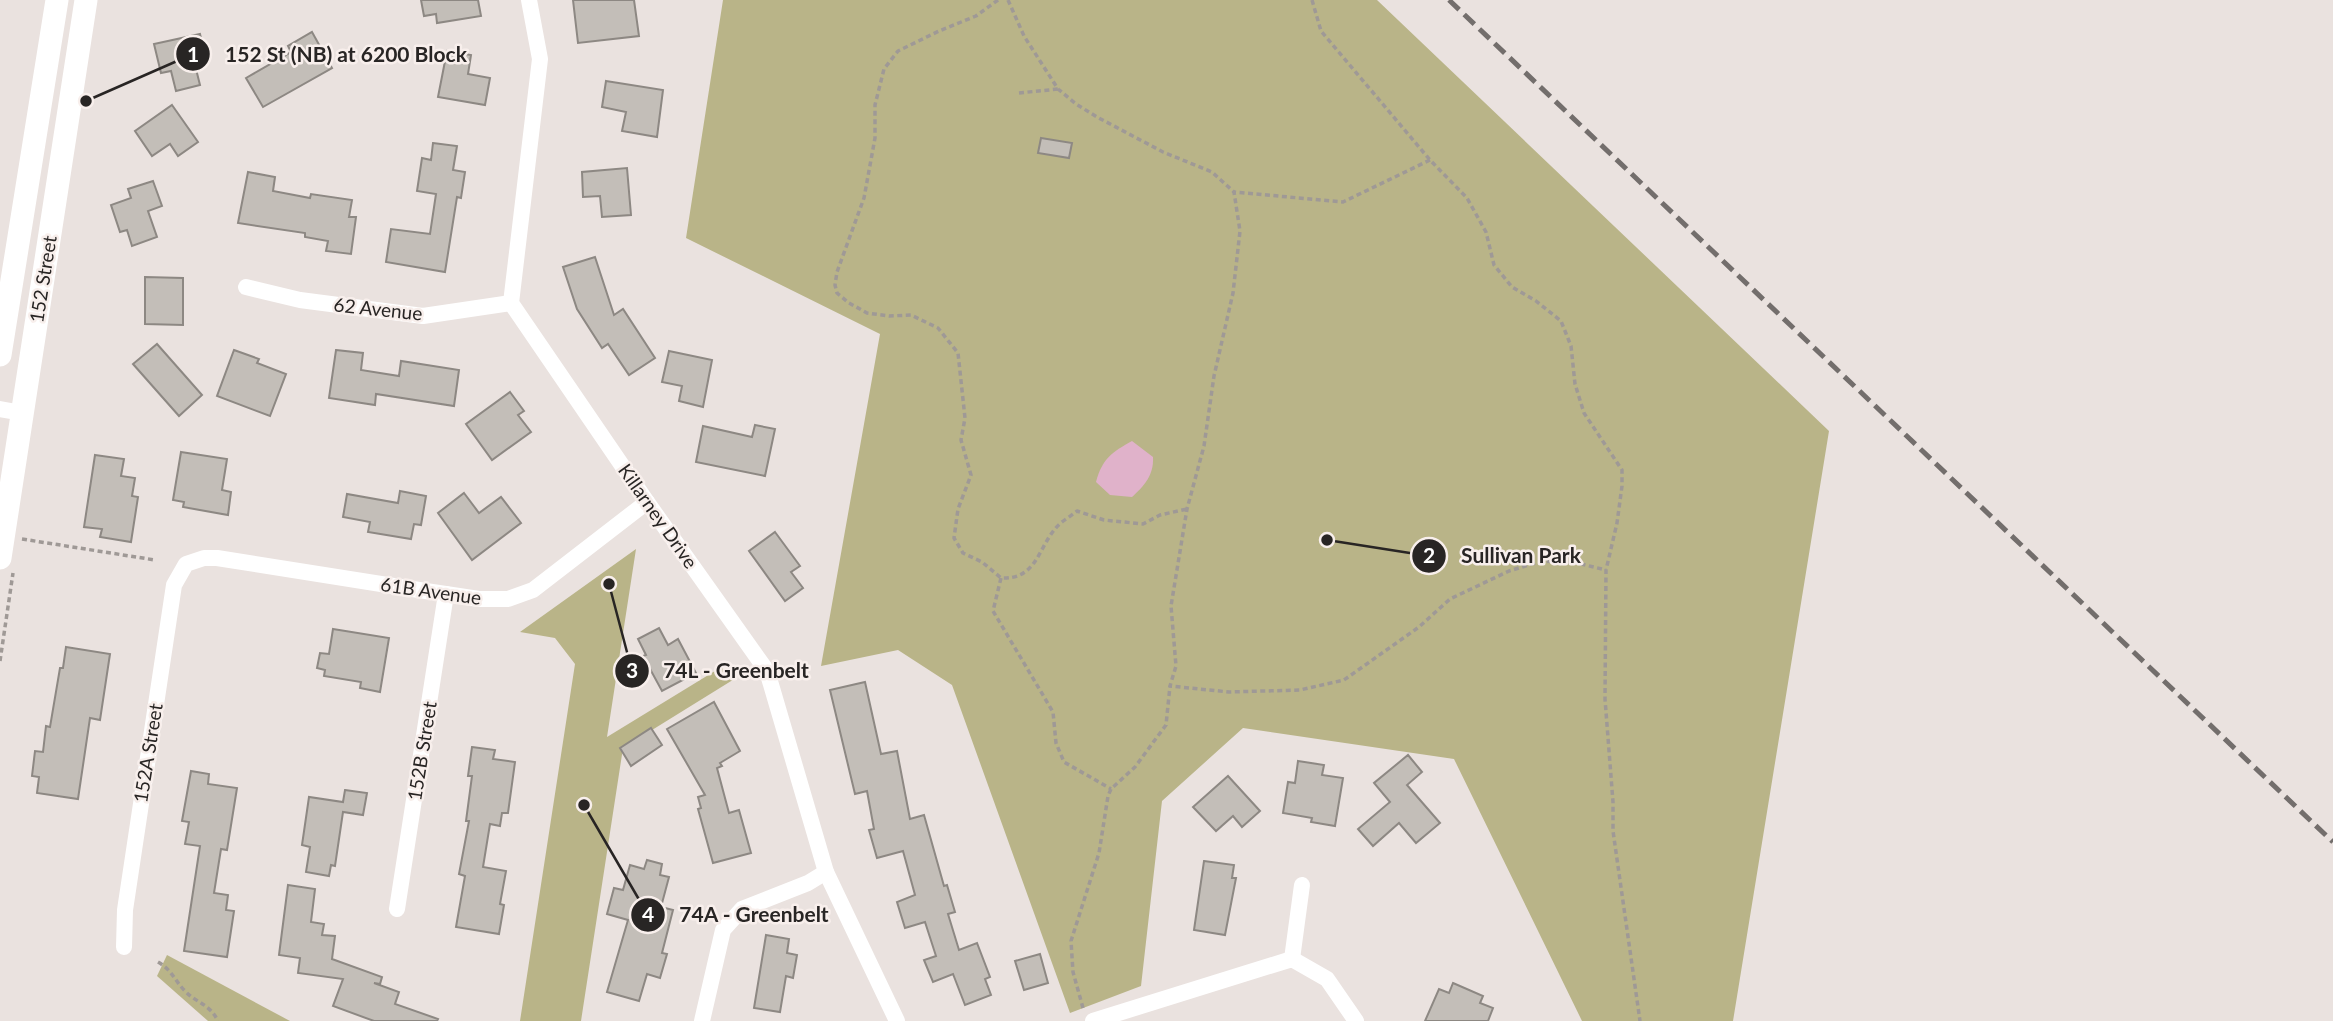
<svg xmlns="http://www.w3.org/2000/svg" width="2333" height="1021" font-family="Lato,sans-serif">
<rect width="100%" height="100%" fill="#eae2df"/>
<!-- green -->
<g fill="#b9b488">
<path d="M723 0H1377L1829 431 1733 1021H1582L1454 759 1243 728 1162 801 1141 986 1070 1013 952 685 898 650 821 666 880 334 686 238Z"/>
<path d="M636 549 607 737 728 663 736 678 623 748 581 1021H520L575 664 555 638 520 632Z"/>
<path d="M167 955 290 1021H208L157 976Z"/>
</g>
<!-- water -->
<path fill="#e0b2ca" d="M1132 441 1153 457C1154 475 1144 486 1132 497L1110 495 1096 482C1102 459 1112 452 1132 441Z"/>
<!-- building -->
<g fill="#c3beb8" stroke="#8d8883" stroke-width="2">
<path d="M421 0H478L481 16 437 23 436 14 424 16Z"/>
<path d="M573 0H634L639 36 578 43Z"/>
<path d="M312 32 332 68 263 107 246 78 291 52 288 46Z"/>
<path d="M200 34 205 54 193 57 200 85 176 91 171 71 161 73 154 44Z"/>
<path d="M447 51 471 55 468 74 490 78 485 105 438 97Z"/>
<path d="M606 81 663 90 657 137 622 131 626 112 602 107Z"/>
<path d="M172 105 198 142 178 156 170 144 152 156 135 131Z"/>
<path d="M1041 138 1072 143 1069 158 1038 153Z"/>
<path d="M433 143 457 146 453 170 465 172 461 198 457 197 445 272 386 262 391 229 430 234 436 194 417 191 422 158 431 160Z"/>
<path d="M627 168 631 215 602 217 600 196 583 197 582 172Z"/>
<path d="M248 172 275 177 273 191 310 198 311 194 352 200 349 217H356L351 254 326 251 328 241 305 237V233L238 223Z"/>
<path d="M153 181 162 206 148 211 157 237 132 246 127 230 120 232 111 205 131 198 128 189Z"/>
<path d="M595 257 614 315 623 309 655 358 629 375 608 344 602 348 577 309 563 267Z"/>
<path d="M145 277 183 278V325L145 324Z"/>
<path d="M157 344 202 395 179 416 133 364Z"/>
<path d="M234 350 259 359 257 363 286 374 270 416 217 396Z"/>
<path d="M336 350 363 353 361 370 399 376 401 361 459 370 454 406 376 394 375 405 329 398Z"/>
<path d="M669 351 712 360 703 407 679 401 682 386 662 382Z"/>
<path d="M510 392 524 411 518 415 531 432 492 460 466 424Z"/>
<path d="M755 425 775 429 765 476 696 462 703 426 752 437Z"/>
<path d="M181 452 227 459 222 490 231 492 228 515 183 507 184 502 173 500Z"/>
<path d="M95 455 124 459 121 476 135 478 132 496 138 497 131 542 100 537 102 529 84 527Z"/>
<path d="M400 491 426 496 421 525 414 524 411 539 368 532 370 522 343 517 347 494 398 503Z"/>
<path d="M464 493 479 513 501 497 521 523 472 560 438 513Z"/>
<path d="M775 532 800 566 791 572 803 588 785 601 749 551Z"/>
<path d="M659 628 668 645 678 639 696 673 662 691 643 656 646 655 638 639Z"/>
<path d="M333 629 389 638 380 692 360 688 361 682 324 676 325 670 317 668 320 653 329 654Z"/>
<path d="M66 647 110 654 100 720 90 718 78 799 37 793 39 777 32 776 35 751 43 752 46 726 50 727 60 668H63Z"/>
<path d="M865 682 881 754 897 751 910 819 924 815 944 886 947 885 955 912 948 914 959 950 977 943 990 977 985 979 991 995 965 1005 953 974 933 982 924 960 936 956 925 922 905 928 897 902 915 895 903 851 877 858 869 830 874 829 867 791 855 794 830 690Z"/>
<path d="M714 702 740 751 720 763 722 766 717 768 729 813 739 810 751 853 713 863 698 809 701 808 698 797 705 795 667 729Z"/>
<path d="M651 728 662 745 631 766 620 748Z"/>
<path d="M472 747 495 750 493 759 515 762 508 813H502L500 826 490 824 483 867 506 871 500 904 504 905 499 934 456 927 465 876 459 874 469 821H466L472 776H468Z"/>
<path d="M1408 755 1422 772 1407 785 1440 823 1416 843 1399 823 1373 846 1358 829 1390 802 1374 783Z"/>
<path d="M1298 761 1324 765 1322 775 1343 778 1335 826 1311 822 1312 818 1283 813 1288 782 1295 783Z"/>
<path d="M191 771 209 774 208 784 237 788 227 850 221 849 214 893 228 895 226 910 234 911 227 957 184 951 200 846 185 844 189 822 182 821Z"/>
<path d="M1228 776 1260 811 1242 827 1233 816 1216 831 1193 807Z"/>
<path d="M345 790 367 793 363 815 343 812 335 866 331 865 329 876 306 872 310 847 302 845 309 797 343 802Z"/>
<path d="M647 860 662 864 660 875 669 877 661 907 673 910 662 953 667 954 660 978 647 974 639 1001 607 992 628 920 607 914 614 888 623 890 630 865 644 869Z"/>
<path d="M1204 861 1234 865 1232 878H1236L1225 935 1194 930Z"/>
<path d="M288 885 315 889 311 922 324 924 322 935 335 936 332 959 382 977 380 984 374 983 399 992 395 1004 438 1019 437 1021H374L333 1006 343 979 298 973 300 958 279 955Z"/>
<path d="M766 935 789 939 787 953 797 955 793 978 786 976 780 1012 754 1008Z"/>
<path d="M1040 954 1048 983 1024 990 1015 961Z"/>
<path d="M1453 983 1483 996 1480 1003 1493 1008 1488 1021H1425L1439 989 1449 993Z"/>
</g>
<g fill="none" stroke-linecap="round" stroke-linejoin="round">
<!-- path -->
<g stroke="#9f9996" stroke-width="3.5" stroke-dasharray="5 3.5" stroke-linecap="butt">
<path d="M998 0 976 16 939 31 898 51 884 69 875 105V138L864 198 837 272 835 285 837 293 849 303 867 313 889 316 911 315 938 328 958 353 965 418 961 440 971 475 958 509 954 538 963 553 982 562 1001 578C1036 580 1038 549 1055 529 1060 522 1070 517 1077 511L1104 520 1143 524 1160 515 1187 509"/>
<path d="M1008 0 1024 36 1058 89 1076 104 1097 117 1163 152 1212 172 1234 192"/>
<path d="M1312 0 1321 31 1430 160 1467 198 1486 232 1494 265 1512 287 1536 301 1561 321 1571 346 1575 384 1584 413 1622 470V486L1617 523 1606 570 1605 699 1613 802V831L1640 1021"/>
<path d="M1019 93 1058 89"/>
<path d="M1430 160 1343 202 1234 192 1240 231 1233 293 1214 376 1204 446 1187 509 1171 606 1176 666 1170 686 1229 692 1300 690 1344 680 1419 627 1450 599 1509 571 1542 561 1577 563 1606 570"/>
<path d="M22 539 155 560"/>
<path d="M1001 578 993 611 1053 712 1056 743 1064 762 1111 789"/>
<path d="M0 661 13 573"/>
<path d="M158 962C172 970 175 981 185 991 196 1003 209 1003 218 1021"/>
<path d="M1083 1008 1073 972 1071 941 1099 853 1108 796 1111 789 1135 767 1166 725 1170 686"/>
</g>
<!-- street -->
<g stroke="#fff" stroke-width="16">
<path d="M529 0 540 59 511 303 647 502 767 671 826 872 897 1021"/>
<path d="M246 287 300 300 423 316 511 303"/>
<path d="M0 409 22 413"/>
<path d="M397 909 446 594"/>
<path d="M124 947 125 910 174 585 186 564 204 558H217L419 590 479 599H508L533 590 647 502"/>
<path d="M1292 959 1302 885"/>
<path d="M702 1021 723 930 742 909 808 883 826 872"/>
<path d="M1093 1021 1292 959 1327 979 1356 1021"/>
</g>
<!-- secondary -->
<g stroke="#fff" stroke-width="23">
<path d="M0 355 57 0"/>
<path d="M0 558 86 0"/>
</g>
<!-- rail -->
<path stroke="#736e6c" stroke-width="5" stroke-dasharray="14 7" stroke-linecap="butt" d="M1449 0 2333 842"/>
</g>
<g text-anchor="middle" stroke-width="5" stroke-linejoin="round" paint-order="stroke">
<!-- street labels -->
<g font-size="19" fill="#282524" stroke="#f8efec">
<text transform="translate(43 279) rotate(-81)" y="7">152 Street</text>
<text transform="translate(378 309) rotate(6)" y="7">62 Avenue</text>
<text transform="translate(658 516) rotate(55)" y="7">Killarney Drive</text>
<text transform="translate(431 591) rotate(8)" y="7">61B Avenue</text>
<text transform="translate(422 751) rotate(-81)" y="7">152B Street</text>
<text transform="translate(148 753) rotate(-81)" y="7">152A Street</text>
</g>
</g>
<!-- callouts -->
<path fill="none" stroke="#282524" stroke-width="2.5" d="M86 101L193 54M1327 540L1429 556M609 584L632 671M584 805L648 915"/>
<g fill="#282524" stroke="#f8efec" stroke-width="2.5">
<circle cx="86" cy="101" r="7"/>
<circle cx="1327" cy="540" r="7"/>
<circle cx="609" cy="584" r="7"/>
<circle cx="584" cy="805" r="7"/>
<circle cx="193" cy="54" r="18"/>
<circle cx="1429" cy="556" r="18"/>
<circle cx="632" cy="671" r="18"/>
<circle cx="648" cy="915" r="18"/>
</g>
<g font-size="21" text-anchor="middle" font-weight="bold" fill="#fff">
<text x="193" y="62">1</text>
<text x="1429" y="563">2</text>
<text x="632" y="678">3</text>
<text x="648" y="922">4</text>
</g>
<g font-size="21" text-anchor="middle" font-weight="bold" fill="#282524" stroke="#f8efec" stroke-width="5" stroke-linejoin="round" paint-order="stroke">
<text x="346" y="62">152 St (NB) at 6200 Block</text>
<text x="1521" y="563">Sullivan Park</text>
<text x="736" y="678">74L - Greenbelt</text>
<text x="754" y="922">74A - Greenbelt</text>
</g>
</svg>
